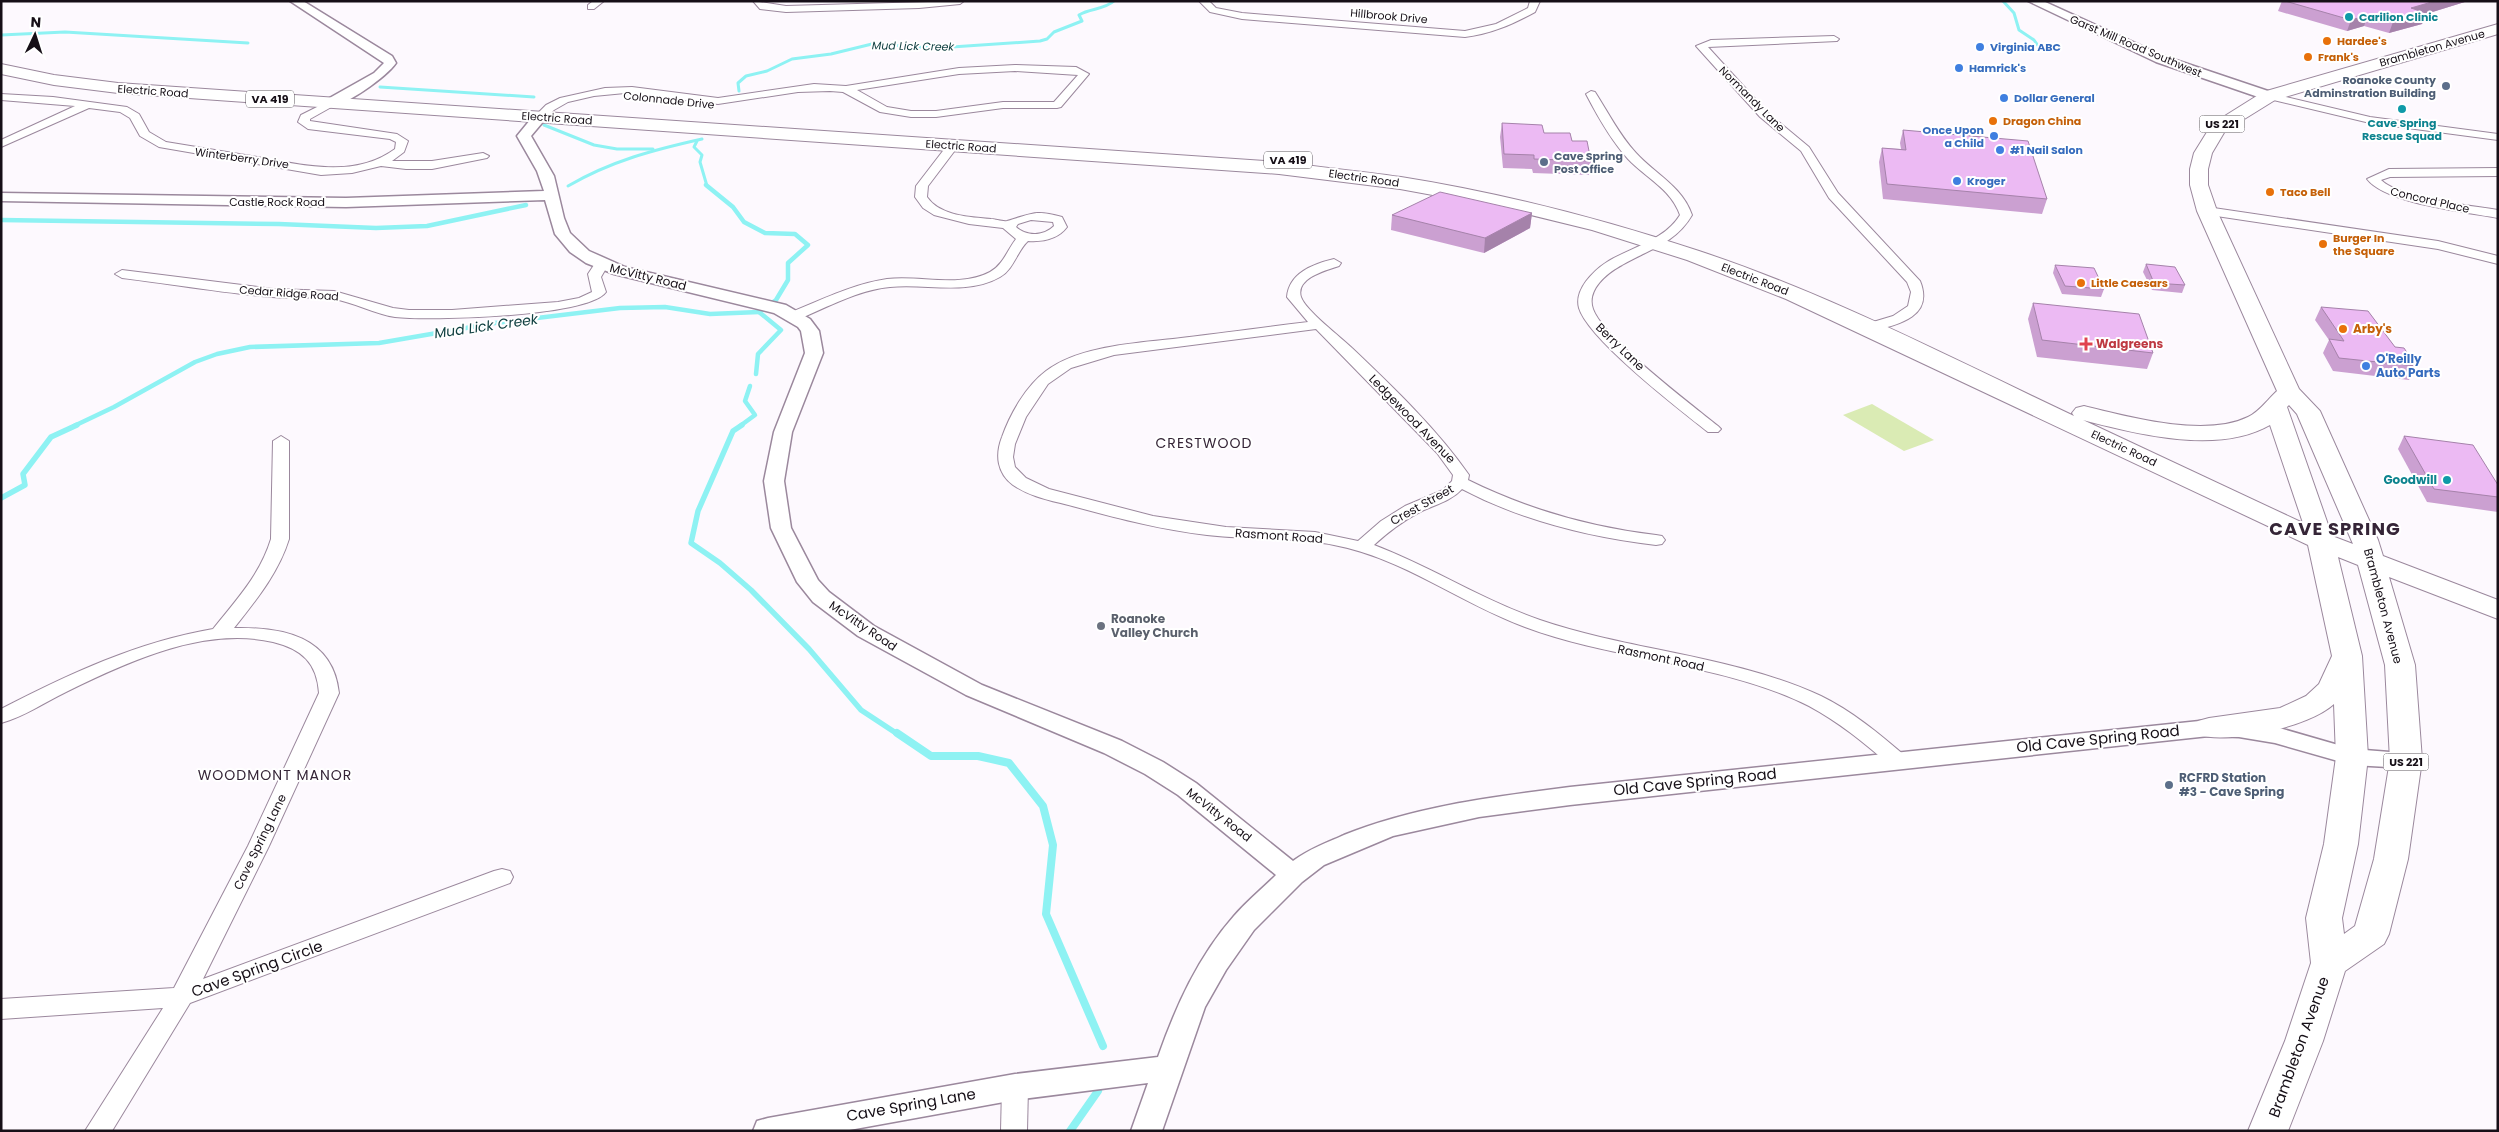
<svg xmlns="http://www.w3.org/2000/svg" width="2499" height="1132" font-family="Poppins,sans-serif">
<rect width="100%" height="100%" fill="#fdf9fe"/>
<!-- green -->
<path fill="#daebb4" d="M1872 404 1934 440 1904 451 1843 415Z"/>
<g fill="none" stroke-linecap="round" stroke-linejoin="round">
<!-- stream-far3 -->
<g stroke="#8ef2f3" stroke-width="3">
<path d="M2003 1 2014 13 2019 30 2034 40 2039 47"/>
<path d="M1 35 65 32 248 43"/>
<path d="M380 87 534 97"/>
<path d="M739 91 738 83 746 76 767 71 792 59 831 54 872 44 937 48 1040 41 1047 39 1054 32 1082 21 1079 15C1090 8 1104 10 1114 1"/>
<path d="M544 125 594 145 617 149H653"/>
<path d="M697 141 694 147 702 155 700 162 707 186"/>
<path d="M568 186C611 161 653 150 702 139"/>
</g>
<!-- stream-far2 -->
<g stroke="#8ef2f3" stroke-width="4.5">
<path d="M1 220 279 224 376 228 427 226 526 205"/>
<path d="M756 374 758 354 781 330 759 312"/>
<path d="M74 426 114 407 195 362 217 354 250 347 379 343 495 323 620 308 665 307 710 314 759 312 776 300 788 280V263L808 245 795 234 765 233 744 222 733 207 706 185"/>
<path d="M740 426 755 415 745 401 750 386"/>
</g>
<!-- stream-far1 -->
<g stroke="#8ef2f3" stroke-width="5.5">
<path d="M742 425 733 431 698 511 691 543 720 563 751 590 809 649 861 710 899 735"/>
<path d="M1 498 25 485 23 474 51 437 77 425"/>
</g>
<!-- stream -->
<g stroke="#8ef2f3" stroke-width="8">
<path d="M897 733 931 756H978L1009 763 1043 806 1053 845 1046 914 1103 1046"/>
<path d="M1070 1131 1098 1091"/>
</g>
<!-- minor casing -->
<g stroke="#9b889d" stroke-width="2">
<g id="minor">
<path d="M593 1H604L594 9H588V5Z"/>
<path d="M753 1 786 6 964 1 960 4 919 8 786 12 760 9Z"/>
<path d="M1199 1H1209L1216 8 1242 13 1465 31 1496 24 1528 8 1530 1H1540L1535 12C1513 24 1491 34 1465 37L1242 19 1210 12Z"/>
<path d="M1834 36 1839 39 1837 41 1708 47 1768 113 1809 147 1838 193 1920 281C1935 318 1896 325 1868 332L1861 328 1863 325 1893 316 1908 306 1911 292 1907 282 1829 198 1801 151 1760 117 1696 46 1711 40Z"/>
<path d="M1015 65 1076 67 1089 74 1061 107 1057 108H1003L936 117H911L880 112 843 92 830 91 798 92 718 104 625 93 594 96 568 102 554 110 544 119H536L534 117 546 105 560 98 605 88 632 87 718 98 814 84 846 86 959 68ZM1015 71 1078 75 1054 102H1003L936 111H911L887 107 857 90 959 74Z"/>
<path d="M1591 91 1595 92C1608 112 1619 135 1636 153 1655 174 1682 186 1692 215 1676 243 1648 250 1622 265 1607 273 1586 290 1593 309 1603 338 1692 405 1718 426L1721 429 1718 432H1708C1680 410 1588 339 1579 308 1574 290 1593 271 1607 262 1631 247 1664 241 1680 215 1671 189 1646 178 1628 159 1611 140 1598 117 1586 94Z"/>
<path d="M2269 93 2370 117 2498 134V140L2370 123 2265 98 2264 96Z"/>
<path d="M1 94 53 97 127 107 139 114 149 132 166 142C197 147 227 152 257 157 303 165 354 179 395 149L396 142 390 139 308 129 298 122 301 115 331 100 336 103 335 105 310 119V121L397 134 408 141 404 152 392 161H432L483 153 489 156 487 158 432 169H406L381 166 352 173 321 175 159 147 140 136 130 118 120 112 89 108 1 147V140L75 106 1 100Z"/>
<path d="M953 142 959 145 928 186 927 197C940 216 970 217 991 219 995 219 1003 222 1007 221 1032 214 1034 209 1062 217L1067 227C1058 239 1043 242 1028 241 1017 251 1014 269 1000 277 967 296 925 283 890 287 858 290 828 307 799 319H789L787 316 789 313C821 300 853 284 887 279 920 275 960 288 990 272 1003 265 1008 249 1016 239L1003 228 969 224 934 215 923 208 915 197 916 186 949 143ZM1031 220 1053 222 1054 226C1044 236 1027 237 1016 227L1018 224Z"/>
<path d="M2498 168V176L2390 177 2381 180C2401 199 2469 205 2498 210V218C2466 212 2386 204 2367 179L2389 169Z"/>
<path d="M2207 207 2438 241 2498 256V264L2438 249 2203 214 2201 211Z"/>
<path d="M1334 259 1341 263 1339 266C1327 270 1295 278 1301 297 1305 310 1342 338 1352 348 1393 387 1437 429 1469 475L1468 480C1529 510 1589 527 1656 535L1662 536 1665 540 1662 544 1656 545C1588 537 1523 521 1462 489 1450 502 1433 505 1418 513 1401 522 1387 533 1374 545 1430 566 1482 600 1540 620 1631 651 1732 655 1821 696 1852 711 1878 733 1904 755L1907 760 1904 765 1897 767 1890 765C1864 743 1839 722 1809 706 1723 663 1616 661 1525 627 1460 603 1403 558 1334 545 1293 537 1249 540 1207 535 1163 530 1120 519 1076 507 1055 501 1032 498 1013 485 997 473 995 455 1002 437 1010 414 1026 386 1046 371 1080 345 1140 343 1181 338 1224 333 1266 327 1308 322L1287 297C1289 273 1313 264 1334 259ZM1316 329 1437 453 1453 475 1452 481 1443 490 1405 506 1381 521 1358 541 1315 532 1226 527 1153 516 1049 489 1026 478 1015 467 1013 457 1015 444 1026 417 1048 384 1071 368 1114 355Z"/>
<path d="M601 261 608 265 601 277 606 292C588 317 429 321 395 317 374 314 354 302 333 299 313 296 292 299 272 297 222 293 172 284 122 278L115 274 122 270 273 289 334 291 393 308 409 310H452L558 302 579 298 592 292 588 274 596 262Z"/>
<path d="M281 436 289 441V539C278 574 256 600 234 628 282 627 333 636 339 693L269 846 203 979 494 871 502 869 510 871 513 877 510 883 190 1003 112 1131H85L163 1008 1 1019V999L174 988 248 846 319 693C317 663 302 649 273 642 204 626 127 662 66 692 45 702 24 717 1 723V709C69 674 137 642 213 629 236 600 260 575 271 539L273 441Z"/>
<path d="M1015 1076 1024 1080 1028 1087 1027 1131H1001L1002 1087 1006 1080Z"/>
</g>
</g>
<!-- tertiary casing -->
<g stroke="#9b889d" stroke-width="3">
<g id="tertiary">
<path d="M290 1H303L392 56 396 63C387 76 342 110 326 106L324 103 326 100 374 73 384 63Z"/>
<path d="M2028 1H2043L2164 56 2274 93 2275 96 2274 99H2264L2156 62Z"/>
<path d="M540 113 547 117 531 136 554 176 564 218 570 233 589 251 625 267 786 305 810 319 819 331 823 353 792 432 784 481 791 528 818 580 829 592 874 626 982 685 1122 741 1163 762 1196 783 1293 861C1309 849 1326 843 1344 835 1417 806 1493 797 1570 787L2209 720 2239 721 2276 727 2352 749 2415 754 2418 760 2415 766 2406 768 2352 765 2275 743 2239 737 2209 736 1570 805 1479 817 1393 836 1324 865 1302 882 1254 930 1226 970 1205 1007 1162 1131H1131L1148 1083 1015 1100 844 1131H753L757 1121 768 1118 1015 1074 1158 1057C1176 1006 1198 957 1234 916 1247 901 1262 889 1276 875L1178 795 1145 774 1104 753 966 695 858 636 813 602 797 582 771 528 764 481 774 432 805 353 801 331 798 327 774 313 614 274 586 263 570 252 555 234 545 200 346 207 1 201V193L346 198 544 191 537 171 517 136 535 114Z"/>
</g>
</g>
<!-- primary casing -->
<g stroke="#9b889d" stroke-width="2">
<path id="primary" d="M2498 24V34L2275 100 2225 131 2212 153 2208 169V185L2217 211 2299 389 2320 411 2378 540 2383 556 2498 600V619L2389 577 2415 665 2422 760 2408 859 2389 934 2384 944 2345 971 2323 1041 2288 1131H2248L2285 1041 2311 963 2306 918 2324 844 2336 757 2334 704C2309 727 2230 744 2198 735L2193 728 2198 721 2209 718 2280 708 2306 696 2319 684 2332 656 2308 545 1786 299 1687 260 1592 230 1498 207 1400 189 1279 174 118 93 54 85 1 74V64L54 75 118 83 1279 162C1319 167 1360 171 1401 177 1502 193 1602 219 1699 251 1829 294 1951 358 2074 416L2072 413 2076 408 2084 406C2129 417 2205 438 2248 417 2259 412 2268 399 2277 391L2197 211 2190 185V169L2194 153 2212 124 2263 92ZM2289 405 2297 414 2353 544 2332 536 2287 407ZM2083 420C2136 434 2219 455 2270 425L2303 523ZM2338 557 2358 565 2385 665 2390 760 2374 859 2355 926 2344 934 2342 918 2358 844 2368 757 2362 656Z"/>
</g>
<!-- minor -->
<use href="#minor" fill="#fff" fill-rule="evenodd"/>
<!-- tertiary -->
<use href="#tertiary" fill="#fff" fill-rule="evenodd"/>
<!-- primary -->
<use href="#primary" fill="#fff" fill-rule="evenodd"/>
</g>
<!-- wall -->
<g fill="#cba0d1">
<path d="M2282 1H2468L2426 14 2422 24 2389 33 2364 26 2347 31 2278 11Z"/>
<path d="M1502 123 1544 133 1572 141 1591 161 1589 175 1533 173 1532 169 1503 168 1500 137Z"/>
<path d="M1903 130 2047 199 2042 214 1883 199 1879 162 1882 148 1901 149 1900 143Z"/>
<path d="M1532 213 1530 228 1484 253 1391 230 1392 215Z"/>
<path d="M2146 264 2185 285 2182 293 2152 290 2143 272Z"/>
<path d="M2055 265 2104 289 2101 297 2062 294 2053 273Z"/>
<path d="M2033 303 2153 353 2147 369 2037 357 2028 319Z"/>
<path d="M2321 307 2395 347 2416 366 2409 380 2333 371 2323 353 2329 340 2315 320Z"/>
<path d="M2404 436 2498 485V512L2427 502 2398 449Z"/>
</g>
<!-- shaded-wall -->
<g fill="#a582aa">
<path d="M2435 1H2468L2426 14 2422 24 2389 33 2393 22 2411 8Z"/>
<path d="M2368 15 2364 26 2347 31 2351 20Z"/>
<path d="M1532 213 1530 228 1484 253 1485 238Z"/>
</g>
<!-- building -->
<g fill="#ecbaf3" stroke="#a582aa">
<path d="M2285 1H2435L2411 8 2426 13 2393 22 2368 15 2351 20Z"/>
<path d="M1502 123 1542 125 1544 133H1570L1572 141H1587L1591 161 1534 159V155L1504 154Z"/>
<path d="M1903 130 2028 141 2047 199 1887 184 1882 148 1906 150Z"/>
<path d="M1440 192 1532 213 1485 238 1392 215Z"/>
<path d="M2146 264 2175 267 2185 285 2154 283Z"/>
<path d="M2055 265 2094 268 2104 289 2065 286Z"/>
<path d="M2033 303 2139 314 2153 353 2042 340Z"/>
<path d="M2321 307 2368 311 2395 347 2404 348 2416 366 2339 358 2329 339 2344 341Z"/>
<path d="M2404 436 2473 445 2498 485V497L2434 489Z"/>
</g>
<!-- markers -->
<g fill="#0f9aa8" stroke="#fff" stroke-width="2">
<circle cx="2349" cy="17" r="5"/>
<circle cx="2402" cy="109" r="5"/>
<circle cx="2447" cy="480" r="5"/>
</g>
<g fill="#e8710a" stroke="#fff" stroke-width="2">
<circle cx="2327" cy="41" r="5"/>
<circle cx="2308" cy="57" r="5"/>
<circle cx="1993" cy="121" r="5"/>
<circle cx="2270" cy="192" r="5"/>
<circle cx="2323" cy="244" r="5"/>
<circle cx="2081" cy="283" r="5"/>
<circle cx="2343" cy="329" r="5"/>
</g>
<g fill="#3f7fe0" stroke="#fff" stroke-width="2">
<circle cx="1980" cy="47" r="5"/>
<circle cx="1959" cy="68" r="5"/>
<circle cx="2004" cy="98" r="5"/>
<circle cx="1994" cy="136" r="5"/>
<circle cx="2000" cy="150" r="5"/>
<circle cx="1957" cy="181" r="5"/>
<circle cx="2366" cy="366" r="5"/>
</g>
<g fill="#5c6f8a" stroke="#fff" stroke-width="2">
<circle cx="2446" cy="86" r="5"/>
<circle cx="1544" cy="162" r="5"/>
<circle cx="2169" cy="785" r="5"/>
</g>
<path fill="#e0444e" stroke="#fff" stroke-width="2" d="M2083.5 336.5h5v5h5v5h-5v5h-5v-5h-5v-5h5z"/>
<circle fill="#6b7280" stroke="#fff" stroke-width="2" cx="1101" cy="626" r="5"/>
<g text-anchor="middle" stroke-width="4" stroke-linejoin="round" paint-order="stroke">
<!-- far-street labels -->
<g font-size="11" fill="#160f17" stroke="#fff">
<text transform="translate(1389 16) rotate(5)" y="4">Hillbrook Drive</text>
<text transform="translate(2136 46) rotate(23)" y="4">Garst Mill Road Southwest</text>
<text transform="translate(2432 48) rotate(-16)" y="4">Brambleton Avenue</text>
<text transform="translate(153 91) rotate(4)" y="4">Electric Road</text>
<text transform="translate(1752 99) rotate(45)" y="4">Normandy Lane</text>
<text transform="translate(669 100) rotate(6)" y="4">Colonnade Drive</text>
<text transform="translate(557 118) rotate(4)" y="4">Electric Road</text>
<text transform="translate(961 146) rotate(4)" y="4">Electric Road</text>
<text transform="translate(242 158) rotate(8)" y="4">Winterberry Drive</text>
<text transform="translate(1364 178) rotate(8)" y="4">Electric Road</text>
<text transform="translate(2430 200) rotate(13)" y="4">Concord Place</text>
<text x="277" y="206">Castle Rock Road</text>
<text transform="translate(1755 279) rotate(21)" y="4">Electric Road</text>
<text transform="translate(289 293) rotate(4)" y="4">Cedar Ridge Road</text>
<text transform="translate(2124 448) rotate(25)" y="4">Electric Road</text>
</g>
<!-- far-culture labels -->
<g font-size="11" font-weight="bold" fill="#0d838f" stroke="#fff" text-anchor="start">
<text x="2359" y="21">Carilion Clinic</text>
<text x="2402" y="127" text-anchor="middle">Cave Spring<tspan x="2402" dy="13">Rescue Squad</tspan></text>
</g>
<!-- far-food labels -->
<g font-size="11" font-weight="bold" fill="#c56008" stroke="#fff" text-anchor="start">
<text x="2337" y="45">Hardee's</text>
<text x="2318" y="61">Frank's</text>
<text x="2003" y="125">Dragon China</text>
<text x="2280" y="196">Taco Bell</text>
<text x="2333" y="242">Burger In<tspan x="2333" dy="13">the Square</tspan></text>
<text x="2091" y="287">Little Caesars</text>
</g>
<!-- far-water labels -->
<g font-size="11" font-style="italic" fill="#114041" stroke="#fff">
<text transform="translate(913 46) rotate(1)" y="4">Mud Lick Creek</text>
</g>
<!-- far-shop labels -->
<g font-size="11" font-weight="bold" fill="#366cbe" stroke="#fff" text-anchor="start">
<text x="1990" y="51">Virginia ABC</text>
<text x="1969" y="72">Hamrick's</text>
<text x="2014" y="102">Dollar General</text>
<text x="1984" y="134" text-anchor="end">Once Upon<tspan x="1984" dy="13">a Child</tspan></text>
<text x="2010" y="154">#1 Nail Salon</text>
<text x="1967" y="185">Kroger</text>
</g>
<!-- far-service labels -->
<g font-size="11" font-weight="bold" fill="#4e5e75" stroke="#fff" text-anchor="end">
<text x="2436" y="84">Roanoke County<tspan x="2436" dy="13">Adminstration Building</tspan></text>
<text x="1554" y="160" text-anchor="start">Cave Spring<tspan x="1554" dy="13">Post Office</tspan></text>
</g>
<!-- shield labels -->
<g fill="#fff" stroke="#5c575d" stroke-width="1">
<rect x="246" y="90.5" width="48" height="17" rx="4"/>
<rect x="2199.5" y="115.5" width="45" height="17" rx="4"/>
<rect x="1264" y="151.5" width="48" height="17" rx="4"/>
<rect x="2383.5" y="753.5" width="45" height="17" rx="4"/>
</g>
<g font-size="11" font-weight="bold" fill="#160f17">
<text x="270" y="103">VA 419</text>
<text x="2222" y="128">US 221</text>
<text x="1288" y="164">VA 419</text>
<text x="2406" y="766">US 221</text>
</g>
<!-- street labels -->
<g font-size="12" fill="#160f17" stroke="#fff">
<text transform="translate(648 277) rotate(14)" y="4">McVitty Road</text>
<text transform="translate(1620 347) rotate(44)" y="4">Berry Lane</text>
<text transform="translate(1412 419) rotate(46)" y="4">Ledgewood Avenue</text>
<text transform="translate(1422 505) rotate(-29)" y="4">Crest Street</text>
<text transform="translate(1279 536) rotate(4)" y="4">Rasmont Road</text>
<text transform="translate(2383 606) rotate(75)" y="4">Brambleton Avenue</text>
<text transform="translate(863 626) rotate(34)" y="4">McVitty Road</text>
<text transform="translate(1661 658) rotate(12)" y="4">Rasmont Road</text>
<text transform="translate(1219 815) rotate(38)" y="4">McVitty Road</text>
<text transform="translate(260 842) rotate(-64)" y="4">Cave Spring Lane</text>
</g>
<!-- food labels -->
<g font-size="12" font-weight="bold" fill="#c56008" stroke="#fff" text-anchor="start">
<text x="2353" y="333">Arby's</text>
</g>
<!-- health labels -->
<g font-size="12" font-weight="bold" fill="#be3a42" stroke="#fff" text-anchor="start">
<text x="2096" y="348">Walgreens</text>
</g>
<!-- shop labels -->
<g font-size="12" font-weight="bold" fill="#366cbe" stroke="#fff" text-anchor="start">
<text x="2376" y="363">O'Reilly<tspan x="2376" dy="14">Auto Parts</tspan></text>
</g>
<!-- culture labels -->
<g font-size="12" font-weight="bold" fill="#0d838f" stroke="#fff" text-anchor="end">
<text x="2437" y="484">Goodwill</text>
</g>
<!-- worship labels -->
<g font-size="12" font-weight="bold" fill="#5b616d" stroke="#fff" text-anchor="start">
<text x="1111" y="623">Roanoke<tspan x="1111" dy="14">Valley Church</tspan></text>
</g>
<!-- service labels -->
<g font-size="12" font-weight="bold" fill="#4e5e75" stroke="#fff" text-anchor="start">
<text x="2179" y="782">RCFRD Station<tspan x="2179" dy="14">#3 - Cave Spring</tspan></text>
</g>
<!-- water labels -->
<g font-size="14" font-style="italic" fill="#114041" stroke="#fff">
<text transform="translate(486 326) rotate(-8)" y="5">Mud Lick Creek</text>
</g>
<!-- neighbourhood labels -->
<g font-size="14" letter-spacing="1" fill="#352537" stroke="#fff">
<text x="1204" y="448">CRESTWOOD</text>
<text x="275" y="780">WOODMONT MANOR</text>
</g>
<!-- near-street labels -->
<g font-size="15" fill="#160f17" stroke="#fff">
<text transform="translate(2098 739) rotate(-6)" y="5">Old Cave Spring Road</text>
<text transform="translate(1695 782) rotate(-6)" y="5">Old Cave Spring Road</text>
<text transform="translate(257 969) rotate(-20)" y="5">Cave Spring Circle</text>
<text transform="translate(2299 1047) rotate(-70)" y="5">Brambleton Avenue</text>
<text transform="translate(911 1105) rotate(-10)" y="5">Cave Spring Lane</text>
</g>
<!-- district labels -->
<g font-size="18" font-weight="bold" letter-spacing="1" fill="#352537" stroke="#fff">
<text x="2335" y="535">CAVE SPRING</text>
</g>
</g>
<!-- border -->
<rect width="2499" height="1132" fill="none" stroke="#160f17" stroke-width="5"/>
<!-- north arrow -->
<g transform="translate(35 35) rotate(4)" stroke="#ffffff" stroke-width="4" paint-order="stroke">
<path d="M0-4L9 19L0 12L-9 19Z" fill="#160f17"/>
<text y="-8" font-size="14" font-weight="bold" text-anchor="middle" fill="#160f17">N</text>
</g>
</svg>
